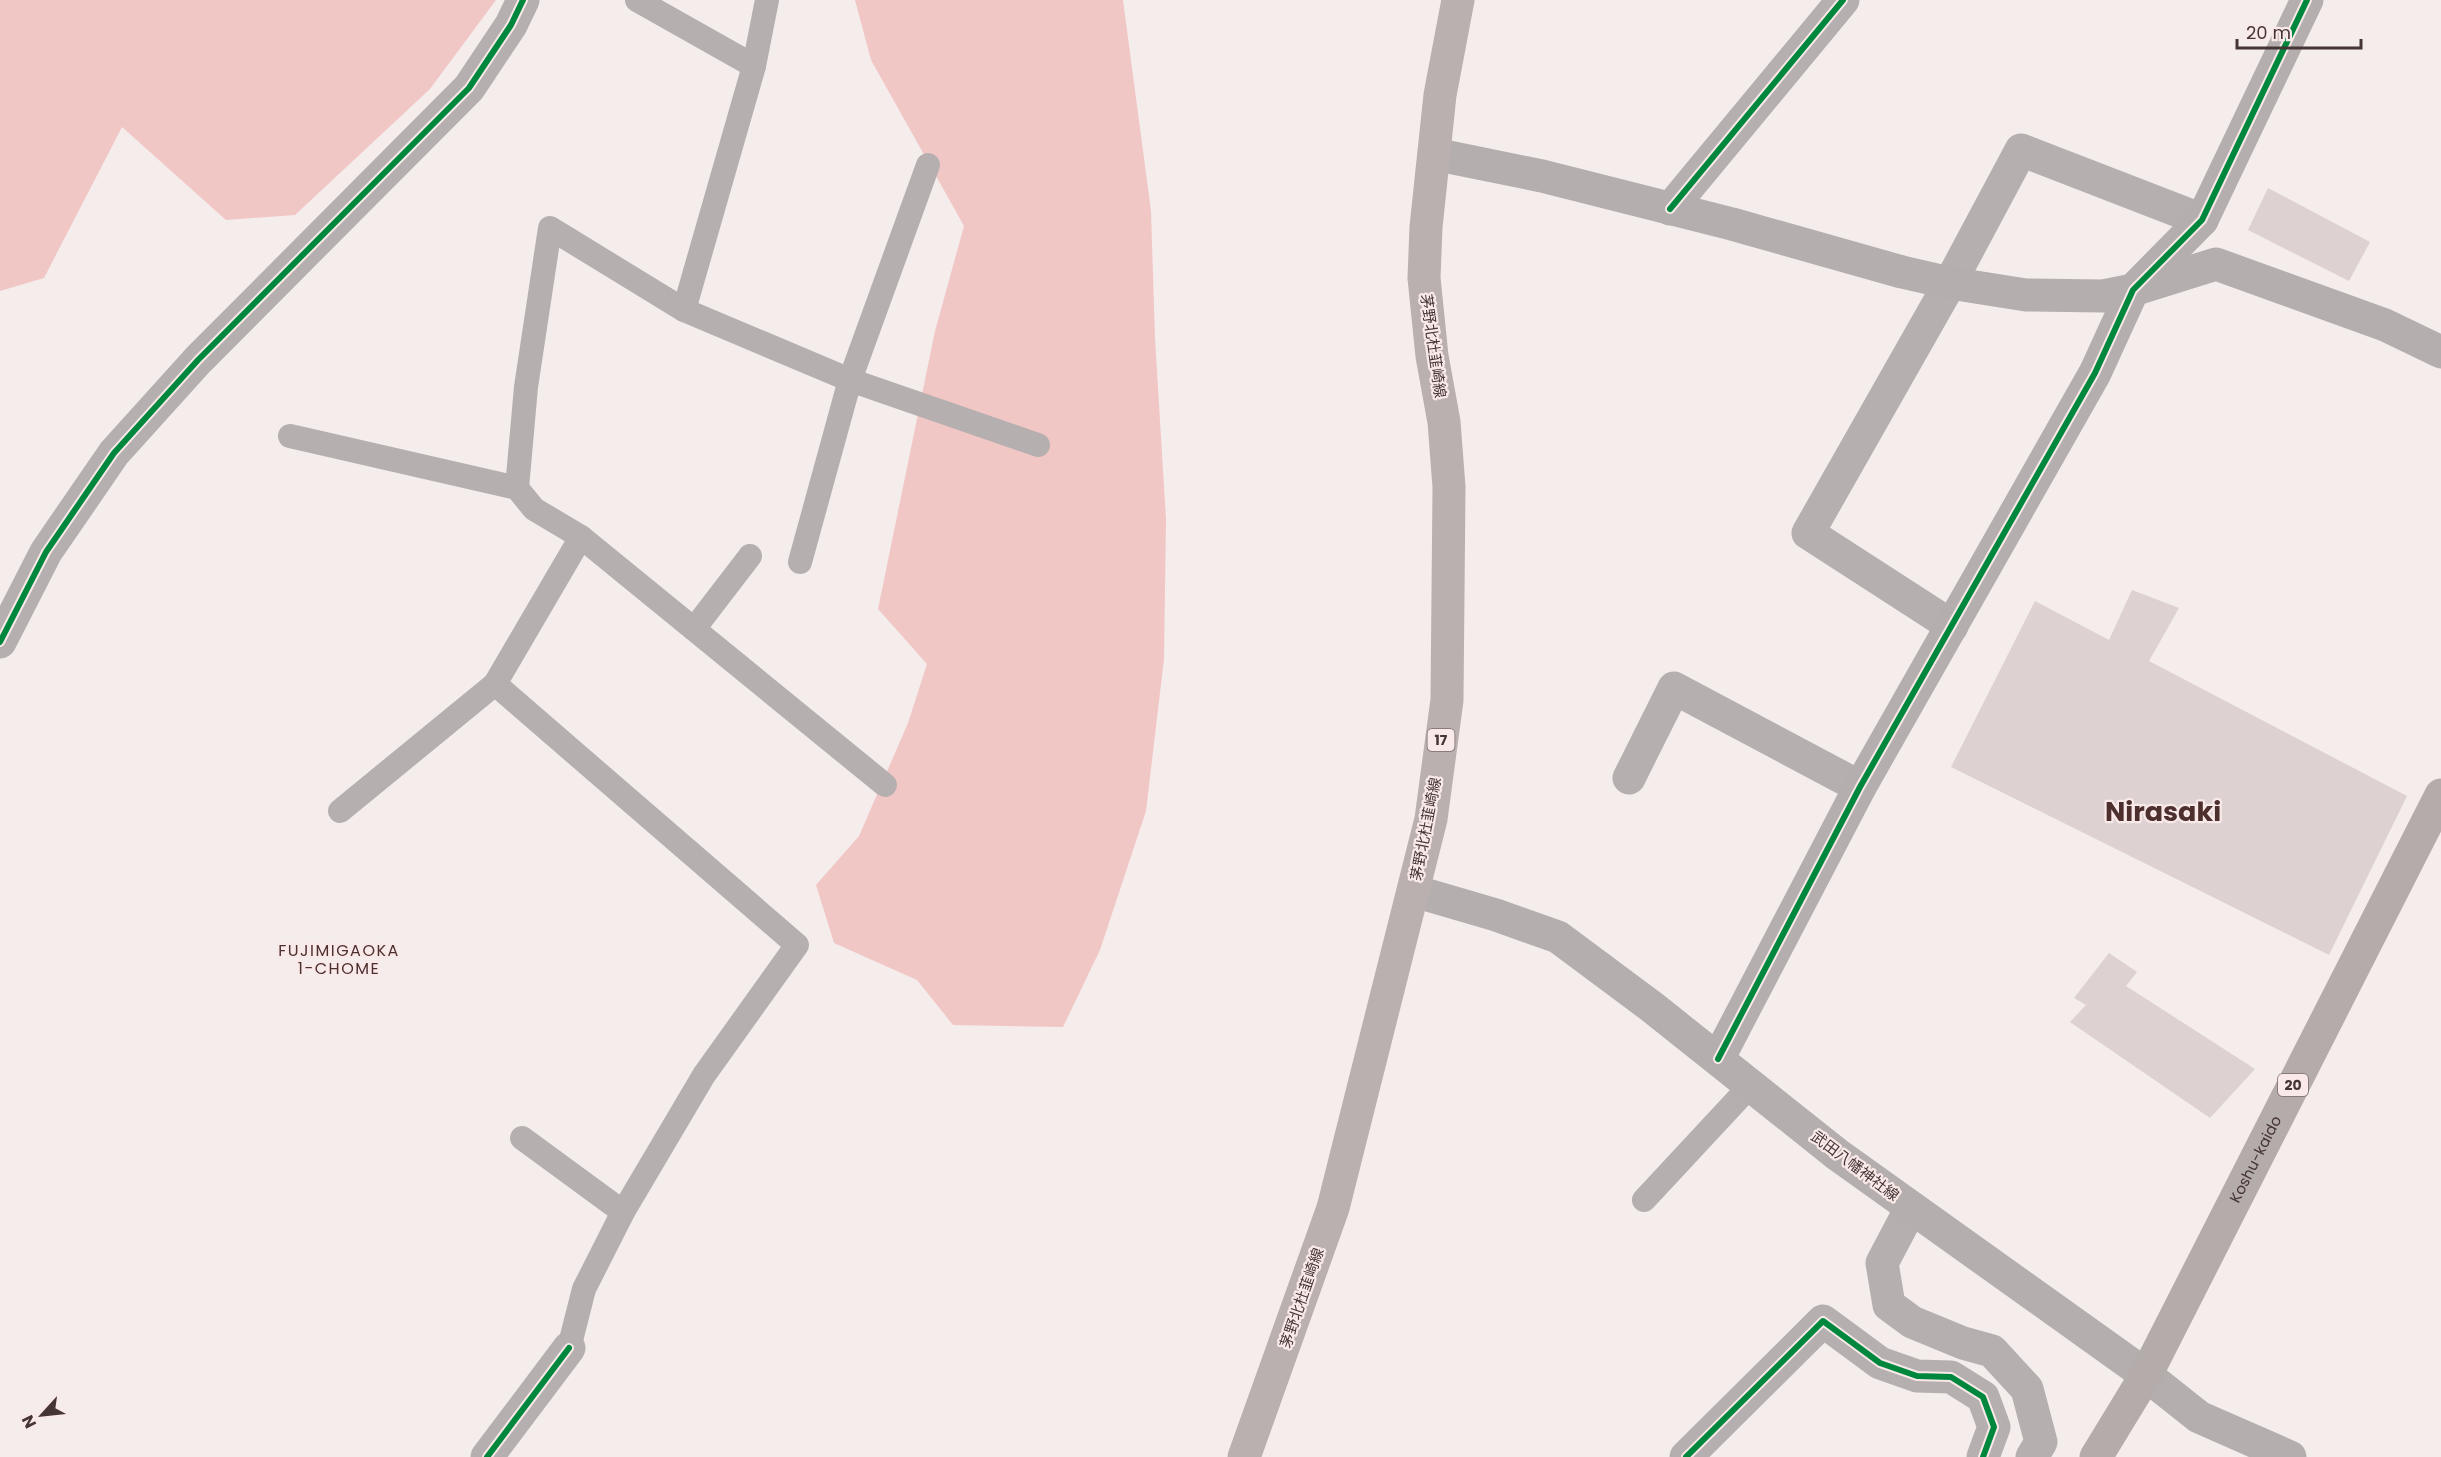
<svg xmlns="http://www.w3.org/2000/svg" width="2441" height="1457" font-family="Poppins,'Noto Sans JP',sans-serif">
<rect width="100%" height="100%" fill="#f5ecec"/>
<!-- forest -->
<g fill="#f1c7c6">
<path d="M0 0H496L430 89 295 215 226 220 122 127 44 278 0 291Z"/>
<path d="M855 0H1123L1151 211 1155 338 1166 519 1164 659 1146 811 1100 950 1063 1027 953 1025 917 980 834 943 816 885 859 836 908 723 927 664 878 609 935 331 964 226 871 60Z"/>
</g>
<!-- building -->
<g fill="#ddd1d1">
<path d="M2268 188 2370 242 2349 281 2248 230Z"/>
<path d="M2132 590 2179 608 2149 661 2407 796 2329 955 1951 767 2035 601 2109 640Z"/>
<path d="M2109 953 2137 972 2126 986 2255 1069 2210 1118 2070 1022 2086 1005 2074 998Z"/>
</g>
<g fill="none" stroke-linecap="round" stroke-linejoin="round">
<!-- lane -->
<g stroke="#b5afaf" stroke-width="24">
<path d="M637 0 754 66"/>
<path d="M684 310 754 66 767 0"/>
<path d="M290 436 517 488 534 509 581 537 495 684"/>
<path d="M517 488 526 387 550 228 684 310 850 380 1038 445"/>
<path d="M581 537 885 785"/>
<path d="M800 562 850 380 928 165"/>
<path d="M694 629 750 556"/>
<path d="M340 811 495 684 797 945 704 1075 623 1212 584 1289 569 1348"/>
<path d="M522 1138 623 1212"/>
<path d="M1644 1200 1751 1085"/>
</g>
<!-- street -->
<g stroke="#b5afaf" stroke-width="33">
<path d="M1670 209 1843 0"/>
<path d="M1952 626 1808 533 1950 283 2021 150 2202 220"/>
<path d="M0 642 46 552 114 453 198 360 469 88 511 25 523 0"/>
<path d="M1629 778 1674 688 1860 787"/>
<path d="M1911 1208 1882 1263 1889 1305 1912 1322 1963 1343 1992 1351 2027 1389 2041 1442 2032 1457"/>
<path d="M487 1457 569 1348"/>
<path d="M1686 1457 1823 1321 1880 1363 1917 1376 1951 1377 1983 1397 1994 1427 1983 1457"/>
</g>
<!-- secondary -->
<g stroke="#b5aeae" stroke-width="33">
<path d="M1434 154 1542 176 1732 224 1902 272 1950 283 2026 295 2103 296 2133 290 2216 264 2385 325 2441 352"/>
<path d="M1414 891 1496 915 1558 937 1652 1007 1838 1155 2146 1375 2199 1417 2290 1457"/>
<path d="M1718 1059 1860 787 2095 373 2133 290 2202 220 2307 0"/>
</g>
<!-- primary -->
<path stroke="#bab0b0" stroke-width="33" d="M1244 1457 1333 1208 1431 819 1447 700 1449 487 1444 422 1432 356 1424 278 1426 227 1440 95 1458 0"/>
<!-- highway -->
<path stroke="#b4abab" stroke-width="33" id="s1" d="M2096 1457 2146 1375 2441 795"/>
<!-- cycleway casing -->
<g stroke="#f9e9e8" stroke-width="10">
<g id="cycleway">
<path d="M1670 209 1843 0"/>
<path d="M0 642 46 552 114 453 198 360 469 88 511 25 523 0"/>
<path d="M1718 1059 1860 787 2095 373 2133 290 2202 220 2307 0"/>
<path d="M487 1457 569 1348"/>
<path d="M1686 1457 1823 1321 1880 1363 1917 1376 1951 1377 1983 1397 1994 1427 1983 1457"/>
</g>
</g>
<!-- cycleway -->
<use href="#cycleway" stroke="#00873e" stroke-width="6"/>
</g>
<g text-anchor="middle" stroke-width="4.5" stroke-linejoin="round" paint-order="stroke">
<!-- shield labels -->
<g fill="#f9e9e8" stroke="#7b6b6b" stroke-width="1.5">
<rect x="1427.5" y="729" width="27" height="22" rx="4.5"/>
<rect x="2278" y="1074" width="30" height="22" rx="4.5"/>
</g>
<g font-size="14" font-weight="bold" fill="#453535">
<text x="1441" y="745">17</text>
<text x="2293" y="1090">20</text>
</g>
<!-- street labels -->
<g font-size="15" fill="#453535" stroke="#f9e9e8">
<text transform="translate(1433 346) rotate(82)" y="5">茅野北杜韮崎線</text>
<text transform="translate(1426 829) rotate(-79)" y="5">茅野北杜韮崎線</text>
<text dy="5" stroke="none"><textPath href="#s1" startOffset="338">Koshu-kaido</textPath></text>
<text transform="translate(1855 1166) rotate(37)" y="5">武田八幡神社線</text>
<text transform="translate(1302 1298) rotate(-71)" y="5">茅野北杜韮崎線</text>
</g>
<!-- neighbourhood labels -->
<g font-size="16" letter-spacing="1.5" fill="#4d2f2e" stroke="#f9e9e8">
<text x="339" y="956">FUJIMIGAOKA<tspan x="339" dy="18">1-CHOME</tspan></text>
</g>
<!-- town labels -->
<g font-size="27" font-weight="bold" fill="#4d2f2e" stroke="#f9e9e8">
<text x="2163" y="821">Nirasaki</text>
</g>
</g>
<!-- north arrow -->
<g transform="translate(42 1415) rotate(243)" stroke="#f9e9e8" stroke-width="4.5" paint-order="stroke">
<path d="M0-4.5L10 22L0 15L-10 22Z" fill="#453535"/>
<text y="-9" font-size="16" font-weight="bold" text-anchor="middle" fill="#453535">N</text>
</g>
<!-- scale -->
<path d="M2237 39v9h124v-9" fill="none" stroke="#453535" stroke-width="3"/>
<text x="2246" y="39" font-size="18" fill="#453535" stroke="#f9e9e8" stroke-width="4.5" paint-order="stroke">20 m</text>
</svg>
